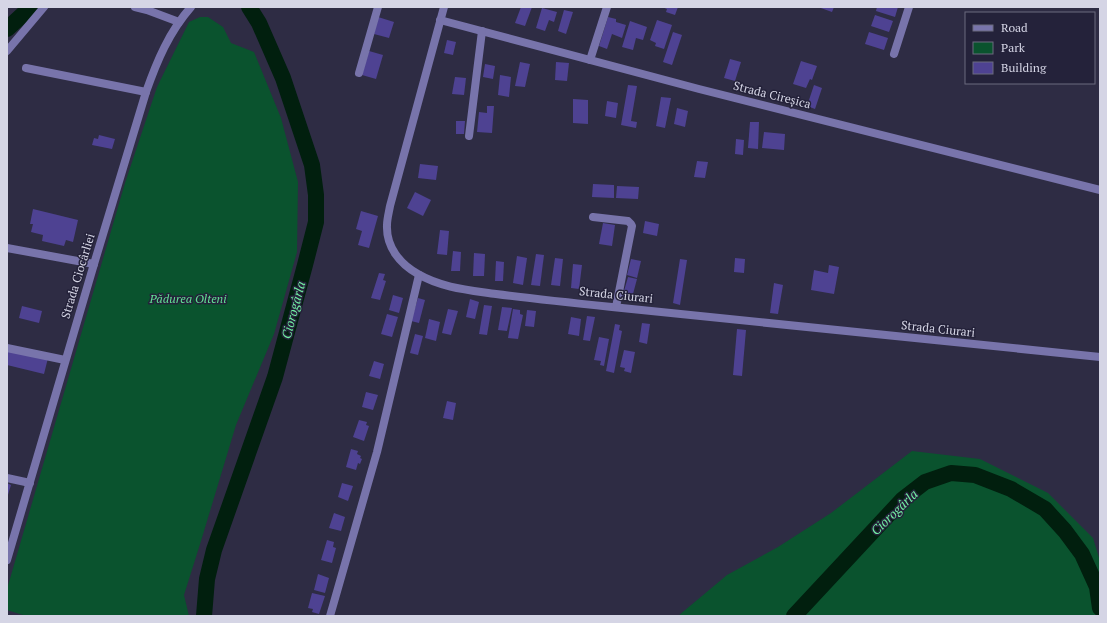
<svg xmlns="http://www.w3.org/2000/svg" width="1107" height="623" font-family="'PT Serif',serif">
<rect width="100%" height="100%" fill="#2e2c44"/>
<!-- green -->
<g fill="#0a532e">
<path d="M200 17H208L223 27 231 43 254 52 281 118 298 182 297 252 274 334 236 425 201 541 184 595 189 616H26L7 610V589L125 183 157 87 189 22Z"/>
<path d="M912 451 980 459 1048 493 1093 538 1100 561V616H678L727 575 778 547 831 513Z"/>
</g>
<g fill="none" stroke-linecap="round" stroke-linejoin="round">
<!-- river -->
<g stroke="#011f0e" stroke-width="16">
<path d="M7 29 31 7"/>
<path d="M204 616 207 579 214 550 275 377 305 265 316 222V195L312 165 283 78 259 23 249 7"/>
<path d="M794 616 903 499 925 482 951 473 975 475 1011 489 1045 509 1065 531 1082 554 1097 587 1100 608"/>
</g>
</g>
<!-- building -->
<g fill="#4e4292">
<path d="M521 7H532L525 26 515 23Z"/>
<path d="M662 7H678L675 15 666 12 667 9Z"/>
<path d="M818 7H834L832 12Z"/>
<path d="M877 7H898L895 17 876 11Z"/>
<path d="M542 8 557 12 554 22 549 20 545 31 536 28Z"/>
<path d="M564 10 573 12 566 34 558 31Z"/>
<path d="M875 15 893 21 889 32 871 26Z"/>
<path d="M378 17 394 22 389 38 374 34Z"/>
<path d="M608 17 616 19V22L626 25 622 38 612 34 607 49 599 46Z"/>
<path d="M657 20 672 25 664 49 655 46 656 43 650 40Z"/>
<path d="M630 21 647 27 643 40 636 38 633 50 622 47Z"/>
<path d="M673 32 682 35 672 65 663 62Z"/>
<path d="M869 32 888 38 884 50 865 44Z"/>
<path d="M447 40 456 42 453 55 444 53Z"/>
<path d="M369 51 383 55 376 79 362 75Z"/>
<path d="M730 59 741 62 735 81 724 78Z"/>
<path d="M801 61 817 66 812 80 810 79 806 88 793 84Z"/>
<path d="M520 62 530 64 525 87 515 86Z"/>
<path d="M556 62 569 63 567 81 555 80Z"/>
<path d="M485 64 495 66 493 79 483 77Z"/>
<path d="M500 75 511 77 509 97 498 95Z"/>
<path d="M455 77 466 78 464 95 452 94Z"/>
<path d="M628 85 637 86 631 121 637 122 636 128 621 125Z"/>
<path d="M814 85 822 88 815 109 807 106Z"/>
<path d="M661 97 671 98 665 128 656 126Z"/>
<path d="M573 99 588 100V124L573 123Z"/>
<path d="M607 101 618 103 616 118 605 116Z"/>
<path d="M487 106H494L492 133 477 132 479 112 487 113Z"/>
<path d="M677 108 688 111 685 127 674 124Z"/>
<path d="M456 121H465L464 134H456Z"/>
<path d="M750 122H759L758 149 748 148Z"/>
<path d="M764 132 785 134 784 150 762 148Z"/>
<path d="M99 135 115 139 112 149 92 145 94 138 98 139Z"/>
<path d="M736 139 744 140 743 155 735 154Z"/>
<path d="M697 161 708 162 705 178 694 177Z"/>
<path d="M420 164 438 166 436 180 418 178Z"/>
<path d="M593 184 614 185V198L592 197Z"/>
<path d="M617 186 639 187 638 199 616 198Z"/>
<path d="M415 192 431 200 423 216 407 208Z"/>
<path d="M33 209 78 220 73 242 66 240 64 246 42 241 43 235 31 232 33 224H30Z"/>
<path d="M361 211 378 216 369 248 358 245 362 231 356 229Z"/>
<path d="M645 221 659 224 657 236 643 233Z"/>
<path d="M603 223 615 225 612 246 599 244Z"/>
<path d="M440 230 449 231 447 255 437 254Z"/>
<path d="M453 251 461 252 460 271H451Z"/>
<path d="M474 253 485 254 484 276H473Z"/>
<path d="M536 254 544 255 540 286 531 285Z"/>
<path d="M517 256 527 258 523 285 513 283Z"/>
<path d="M555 258 563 259 560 286 551 285Z"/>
<path d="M735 258 745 259 744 273 734 272Z"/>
<path d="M631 259 641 261 637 278 627 275Z"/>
<path d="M680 259 687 260 680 305 673 303Z"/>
<path d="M496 261 504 262 503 281H495Z"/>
<path d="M573 264 582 265 579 289 571 288Z"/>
<path d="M829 265 839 267 834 294 811 290 814 270 828 273Z"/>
<path d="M379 273 385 274 383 280 386 281 380 300 371 298Z"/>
<path d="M628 277 637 279 633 294 630 293 628 299 622 298Z"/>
<path d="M774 283 783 285 778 314 770 313Z"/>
<path d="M393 295 403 298 399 313 389 310Z"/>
<path d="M418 298 425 300 419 323 411 321Z"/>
<path d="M470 299 479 302 475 319 466 317Z"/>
<path d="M484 305 492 306 487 335 479 334Z"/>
<path d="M22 306 42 311 39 323 19 318Z"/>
<path d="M502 307 512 308 507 331 498 330Z"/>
<path d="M448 309 458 311 451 335 442 333Z"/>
<path d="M513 309 520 310V314L523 315 518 339 508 338Z"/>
<path d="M527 310 536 311 534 327 525 326Z"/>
<path d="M387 314 398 317 392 337 381 334Z"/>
<path d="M587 316 595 317 590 341 583 340Z"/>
<path d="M571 317 581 319 579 336 568 334Z"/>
<path d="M429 319 440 322 436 341 425 338Z"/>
<path d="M642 323 650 324 647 344 639 342Z"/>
<path d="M615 324 620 325 619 330 622 331 614 373 606 371Z"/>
<path d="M737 329 746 330 742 376 733 375Z"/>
<path d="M415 334 423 336 418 355 410 353Z"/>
<path d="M599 337 609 339 604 366 600 365 601 361 594 360Z"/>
<path d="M7 349 48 358 44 374 7 365Z"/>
<path d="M624 350 635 352 631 373 624 371 625 368 620 367Z"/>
<path d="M374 361 384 364 380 379 369 376Z"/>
<path d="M366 392 378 395 373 410 362 407Z"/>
<path d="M447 401 456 403 453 420 443 418Z"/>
<path d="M359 420 367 422 366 425 369 426 364 441 353 437Z"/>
<path d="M351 449 358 451 357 454 361 456 360 458 362 459 360 464 358 463 356 470 346 467Z"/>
<path d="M7 483 11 485 7 498Z"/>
<path d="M342 483 353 486 348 501 338 497Z"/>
<path d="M334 513 345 517 341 531 329 528Z"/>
<path d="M327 540 334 542 333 547 336 548 332 563 321 560Z"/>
<path d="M318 574 329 578 325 593 314 590Z"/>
<path d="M312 593 325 596 319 614 312 612 313 609 308 608Z"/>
</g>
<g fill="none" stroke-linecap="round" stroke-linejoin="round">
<!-- minor -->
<g stroke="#7874ab" stroke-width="8">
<path d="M135 7 147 10 179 22"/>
<path d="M444 7 390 206C389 212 387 219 387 225 386 247 400 264 418 274 442 288 469 290 496 294 535 299 573 303 612 307 774 325 937 341 1100 357"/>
<path d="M440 20 699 89 1100 190"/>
<path d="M7 51 44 7"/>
<path d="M894 54 909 7"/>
<path d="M590 60 607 7"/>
<path d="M26 68 146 92"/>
<path d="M359 73 378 7"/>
<path d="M469 136 482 31"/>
<path d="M593 217 628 221 631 224 632 226 616 307"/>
<path d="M7 248 94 264"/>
<path d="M7 348 65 360"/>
<path d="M7 478 30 483"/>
<path d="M330 616 377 452 419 275"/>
</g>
<!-- tertiary -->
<path stroke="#7874ab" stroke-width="8" d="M7 560 94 264 146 92C157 61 169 32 191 7"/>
</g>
<g text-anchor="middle" stroke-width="3" stroke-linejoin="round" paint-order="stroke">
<!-- street labels -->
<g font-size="12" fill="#d5d5e5" stroke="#24223a">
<text transform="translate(772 95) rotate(14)" y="4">Strada Cireșica</text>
<text transform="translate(78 276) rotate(-73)" y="4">Strada Ciocârliei</text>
<text transform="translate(616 295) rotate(6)" y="4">Strada Ciurari</text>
<text transform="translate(938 329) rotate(6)" y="4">Strada Ciurari</text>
</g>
<!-- park labels -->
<g font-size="12" font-style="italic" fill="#62e195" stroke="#24223a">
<text x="188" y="303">Pădurea Olteni</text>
</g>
<!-- water labels -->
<g font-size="13" font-style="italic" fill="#72efa3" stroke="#24223a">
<text transform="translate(293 310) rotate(-75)" y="5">Ciorogârla</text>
<text transform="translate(894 512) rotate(-44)" y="5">Ciorogârla</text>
</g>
</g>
<!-- border -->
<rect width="1107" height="623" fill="none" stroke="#d5d5e5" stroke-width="16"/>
<!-- legend -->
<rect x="965" y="12" width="130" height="72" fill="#24223a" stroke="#6b6a7e"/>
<rect x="973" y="25" width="20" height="6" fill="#7874ab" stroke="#6b6a7e"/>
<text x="1001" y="32" font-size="12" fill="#d5d5e5">Road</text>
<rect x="973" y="42" width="20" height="12" fill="#0a532e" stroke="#6b6a7e"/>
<text x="1001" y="52" font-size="12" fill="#d5d5e5">Park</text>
<rect x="973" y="62" width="20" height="12" fill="#4e4292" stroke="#6b6a7e"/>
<text x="1001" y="72" font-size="12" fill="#d5d5e5">Building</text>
</svg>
